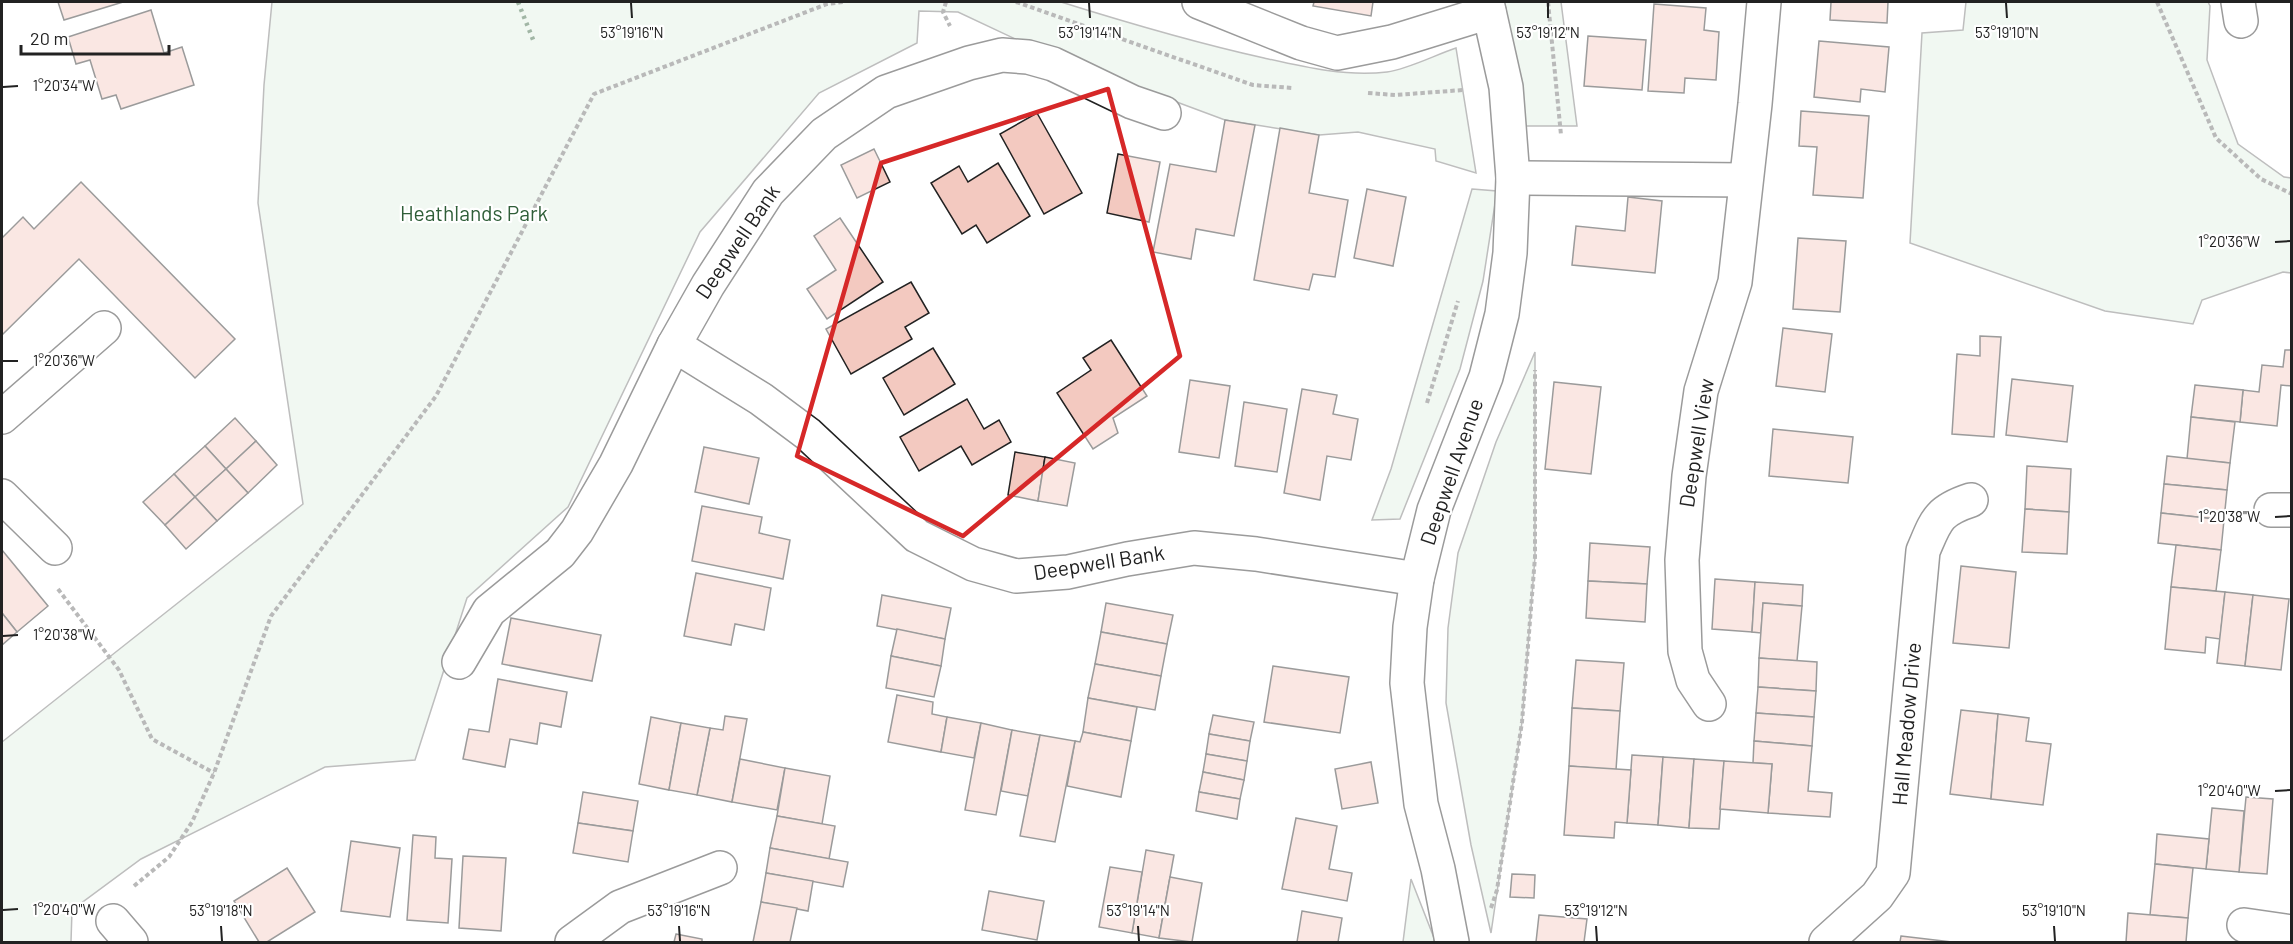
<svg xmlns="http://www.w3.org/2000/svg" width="2293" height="944" font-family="Barlow,sans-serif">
<rect width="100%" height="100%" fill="#fff"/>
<!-- green -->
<g fill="#e0efe3" stroke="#6f6f6f" stroke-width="1.5">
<path d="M272 2H1061C1128 23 1196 43 1264 58 1304 67 1346 77 1387 72 1408 69 1435 55 1456 48L1476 173 1436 161 1435 149 1358 132 1319 135 1225 120 1045 53 958 12 919 11 917 43 819 93 700 232 568 507 467 598 415 760 325 767 141 859 72 910 71 942H2V742L303 504 258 203 264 85Z"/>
<path d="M1487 2H1561L1577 126H1509Z"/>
<path d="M1966 2H2208L2210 6 2207 60 2238 144 2284 177 2291 178V273L2283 272 2202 300 2193 324 2105 311 1910 243 1922 33 1963 30Z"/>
<path d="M1472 189 1497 191 1483 281 1460 369 1400 519 1372 520 1391 469Z"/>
<path d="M1535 352V557L1522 722 1491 933 1471 845 1446 703 1448 628 1458 553 1496 442Z"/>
<path d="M1411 879 1434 938V942H1403Z"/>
</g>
<!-- building -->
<g fill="#f3c9c0" stroke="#222" stroke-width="1.5">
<path d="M58 2H123L64 20Z"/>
<path d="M1314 2H1373L1371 16 1313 6Z"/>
<path d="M1831 2H1888L1887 23 1830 20Z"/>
<path d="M1654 4 1706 8 1704 30 1719 32 1716 80 1685 78 1684 93 1648 91Z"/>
<path d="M151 10 164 53 182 47 194 85 121 109 116 95 102 99 90 60 76 64 68 37Z"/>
<path d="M1588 36 1646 40 1642 90 1584 86Z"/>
<path d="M1819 41 1889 47 1885 92 1861 89 1860 102 1814 97Z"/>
<path d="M1801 111 1869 116 1863 198 1813 195 1817 147 1799 146Z"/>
<path d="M1037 113 1082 193 1044 214 1000 134Z"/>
<path d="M1225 120 1255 125 1234 236 1196 229 1191 259 1153 252 1170 164 1216 172Z"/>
<path d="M1280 128 1319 135 1309 193 1348 200 1335 277 1313 274 1309 290 1254 280Z"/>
<path d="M874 149 890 182 857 198 841 165Z"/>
<path d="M1118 154 1160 162 1149 222 1107 213Z"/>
<path d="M998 163 1030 216 987 243 976 225 962 234 931 183 959 166 968 182Z"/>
<path d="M81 182 235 339 195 378 79 259 2 335V238L23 217 34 229Z"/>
<path d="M1367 189 1406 197 1393 266 1354 258Z"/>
<path d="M1628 197 1662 201 1655 273 1572 265 1576 226 1625 231Z"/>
<path d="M840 218 883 282 827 319 807 289 836 270 814 236Z"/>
<path d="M1798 238 1846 241 1840 312 1793 309Z"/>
<path d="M911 282 929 313 905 327 912 339 851 374 826 329Z"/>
<path d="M1783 328 1832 334 1825 392 1776 386Z"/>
<path d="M1980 336 2001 337 1994 437 1952 434 1957 354 1980 356Z"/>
<path d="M1111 340 1147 396 1113 418 1118 433 1093 449 1057 393 1091 370 1083 358Z"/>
<path d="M933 348 955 384 904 415 883 378Z"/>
<path d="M2285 350H2292V386L2281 385 2277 426 2240 422 2243 390 2259 392 2262 365 2283 367Z"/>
<path d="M2012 379 2073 386 2067 442 2006 435Z"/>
<path d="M1190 380 1230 386 1219 458 1179 452Z"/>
<path d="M1554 382 1601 387 1591 474 1545 469Z"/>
<path d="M2195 385 2243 390 2240 422 2191 417Z"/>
<path d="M1302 389 1337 395 1333 414 1358 419 1351 460 1327 456 1320 500 1284 493Z"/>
<path d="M967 399 984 429 999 420 1011 442 972 465 961 446 919 471 900 437Z"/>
<path d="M1244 402 1287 409 1277 472 1235 466Z"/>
<path d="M2191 417 2235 422 2230 463 2187 459Z"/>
<path d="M235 418 256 441 226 469 205 446Z"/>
<path d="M1773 429 1853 437 1848 483 1769 476Z"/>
<path d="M256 441 277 465 248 493 226 469Z"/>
<path d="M205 446 226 469 195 497 174 474Z"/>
<path d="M704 447 759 458 749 504 695 492Z"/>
<path d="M1015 452 1045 457 1038 501 1008 495Z"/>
<path d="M2167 456 2230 463 2227 490 2164 484Z"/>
<path d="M1045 457 1075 463 1067 506 1038 501Z"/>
<path d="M2027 466 2071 469 2069 512 2025 509Z"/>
<path d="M226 469 248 493 217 521 195 497Z"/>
<path d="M174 474 195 497 165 525 143 502Z"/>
<path d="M2164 484 2227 490 2224 520 2161 513Z"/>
<path d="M195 497 217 521 186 549 165 525Z"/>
<path d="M702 506 762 517 759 533 790 540 783 579 692 561Z"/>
<path d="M2025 509 2069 512 2067 554 2022 552Z"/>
<path d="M2161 513 2224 520 2221 550 2158 543Z"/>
<path d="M1590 543 1650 547 1647 584 1588 581Z"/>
<path d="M2176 545 2221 550 2216 591 2171 587Z"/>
<path d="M2 550 48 606 17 632 2 613Z"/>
<path d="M1961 566 2016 572 2009 648 1953 643Z"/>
<path d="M696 573 771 588 764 630 735 624 731 645 684 636Z"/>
<path d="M1715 579 1755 582 1752 632 1712 629Z"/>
<path d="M1588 581 1647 584 1645 622 1586 618Z"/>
<path d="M1755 582 1803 585 1802 606 1763 603 1761 633 1752 632Z"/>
<path d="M2171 587 2225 592 2220 639 2206 637 2205 653 2165 649Z"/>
<path d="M2225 592 2253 595 2245 666 2217 663Z"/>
<path d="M882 595 951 608 945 639 877 626Z"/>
<path d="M2253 595 2289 599 2281 670 2245 666Z"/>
<path d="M1106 603 1173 615 1167 644 1101 632Z"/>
<path d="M1763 603 1802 606 1797 661 1759 658Z"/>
<path d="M2 613 17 632 2 645Z"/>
<path d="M511 618 601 635 592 681 502 664Z"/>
<path d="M897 629 945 639 941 666 891 656Z"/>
<path d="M1101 632 1167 644 1161 676 1095 664Z"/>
<path d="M891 656 941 666 934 697 886 688Z"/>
<path d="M1759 658 1817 662 1816 691 1758 687Z"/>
<path d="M1576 660 1624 663 1620 711 1572 708Z"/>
<path d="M1095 664 1161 676 1155 710 1088 698Z"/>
<path d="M1273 666 1349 677 1340 733 1264 722Z"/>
<path d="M498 679 567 692 561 727 540 723 537 744 510 739 505 767 463 759 469 729 489 732Z"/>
<path d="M1758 687 1816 691 1814 717 1756 713Z"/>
<path d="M897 695 933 702 932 714 947 717 941 752 888 742Z"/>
<path d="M1088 698 1137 707 1131 741 1083 732Z"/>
<path d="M1572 708 1620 711 1616 770 1569 766Z"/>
<path d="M1961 710 1998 714 1991 799 1950 794Z"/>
<path d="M1756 713 1814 717 1812 746 1754 741Z"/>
<path d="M1998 714 2029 718 2026 741 2051 744 2043 805 1991 799Z"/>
<path d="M1213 715 1254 722 1250 741 1209 734Z"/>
<path d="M725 716 747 719 732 802 697 795 710 728 723 730Z"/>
<path d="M651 717 681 723 669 790 639 784Z"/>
<path d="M947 717 981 723 974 758 941 752Z"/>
<path d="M681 723 710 728 697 795 669 790Z"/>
<path d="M981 723 1012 730 996 815 965 810Z"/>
<path d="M1012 730 1040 735 1028 796 1001 791Z"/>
<path d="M1083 732 1131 741 1121 797 1067 786 1075 741 1080 742Z"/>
<path d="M1209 734 1250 741 1247 761 1206 754Z"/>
<path d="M1040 735 1075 741 1055 842 1020 836Z"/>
<path d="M1754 741 1812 746 1808 791 1832 793 1830 817 1768 813 1772 764 1753 763Z"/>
<path d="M1206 754 1247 761 1244 780 1203 772Z"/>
<path d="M1632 755 1663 757 1658 825 1627 823Z"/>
<path d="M1663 757 1694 759 1689 828 1658 825Z"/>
<path d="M740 759 785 768 777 810 732 802Z"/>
<path d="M1694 759 1724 761 1719 829 1689 828Z"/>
<path d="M1724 761 1772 764 1768 813 1720 809Z"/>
<path d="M1371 762 1378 803 1342 809 1335 769Z"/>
<path d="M1569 766 1631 770 1627 823 1615 822 1614 838 1564 835Z"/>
<path d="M785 768 830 776 822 824 777 816Z"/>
<path d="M1203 772 1244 780 1240 799 1199 792Z"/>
<path d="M583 792 638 801 633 831 578 823Z"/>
<path d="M1199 792 1240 799 1237 819 1196 811Z"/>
<path d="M2246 797 2273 799 2267 874 2239 872Z"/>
<path d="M2212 808 2244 811 2239 872 2206 869Z"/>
<path d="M777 816 835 826 829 859 770 848Z"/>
<path d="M1296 818 1337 826 1329 869 1352 873 1347 901 1282 889Z"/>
<path d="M578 823 633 831 628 862 573 853Z"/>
<path d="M2157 834 2209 839 2206 869 2155 864Z"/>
<path d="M413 835 436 837 435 858 452 859 448 923 407 920Z"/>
<path d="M351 841 400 848 390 917 341 911Z"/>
<path d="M770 848 848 862 843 887 766 873Z"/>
<path d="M1146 850 1174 855 1159 938 1132 933Z"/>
<path d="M463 856 506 858 501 931 459 928Z"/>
<path d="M2155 864 2193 868 2188 918 2150 915Z"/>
<path d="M1110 867 1142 872 1132 933 1099 927Z"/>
<path d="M287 868 315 912 267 942H259L234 901Z"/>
<path d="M766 873 813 881 808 911 761 902Z"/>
<path d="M1512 874 1535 875 1534 898 1510 897Z"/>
<path d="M1170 877 1202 883 1192 942 1159 938Z"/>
<path d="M989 891 1044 901 1037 940 982 930Z"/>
<path d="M761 902 797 908 790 942H753Z"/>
<path d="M1302 911 1342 918 1338 942H1297Z"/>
<path d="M2128 913 2188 918 2186 942H2126Z"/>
<path d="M1539 915 1587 919 1584 942H1536Z"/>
<path d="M676 934 702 939V942H674Z"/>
<path d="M1901 936 1952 942H1900Z"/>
</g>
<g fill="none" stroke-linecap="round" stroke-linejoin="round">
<!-- minor casing -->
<g stroke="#222" stroke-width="36">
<g id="minor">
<path d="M1199 2 1301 43 1337 53 1392 42 1489 12"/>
<path d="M2238 2 2241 21"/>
<path d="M1513 178 1745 180"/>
<path d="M674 345 761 399 808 434 917 536 973 564 1016 576 1068 572 1127 559 1194 548 1256 554 1417 579"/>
<path d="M2 417 104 328"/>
<path d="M2 496 55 548"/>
<path d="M2271 510H2292"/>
<path d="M459 662 489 611 560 553 577 531 616 464 674 345 708 285 768 192 824 134 886 92 969 63 1002 55 1028 57 1053 64 1132 102 1164 113"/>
<path d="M1709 704 1693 680 1685 651 1682 560 1689 476 1701 391 1735 282 1755 104 1764 2"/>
<path d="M113 921 131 942"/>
<path d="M2244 925 2292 932"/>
<path d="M572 942 620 907 720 868"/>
<path d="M1452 942 1438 869 1421 804 1407 683 1410 627 1417 579 1434 510 1486 377 1502 314 1510 253 1513 178 1506 87 1487 2"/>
<path d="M1826 942 1877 896 1893 873 1923 551C1936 521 1937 511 1971 500"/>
</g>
</g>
<!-- path -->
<g stroke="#646464" stroke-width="4" stroke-dasharray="4.5 3" stroke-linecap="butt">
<path d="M946 2 943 12 950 26"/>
<path d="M1016 2 1253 85 1292 88"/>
<path d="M1548 2 1561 135"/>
<path d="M2157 2 2216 138 2261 179 2292 194"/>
<path d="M1368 93 1395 95 1463 90"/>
<path d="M1427 403 1458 301"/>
<path d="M58 589 119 670 152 739 214 773"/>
<path d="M134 886 169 857 192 822 214 773 271 616 436 396 594 94 827 4 843 2"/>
<path d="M1491 908 1497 890 1522 722 1535 557V370"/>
</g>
<!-- minor -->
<use href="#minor" stroke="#fff" stroke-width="33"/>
<!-- hedge -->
<path stroke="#2f5e38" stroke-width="4.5" stroke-dasharray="3 4.5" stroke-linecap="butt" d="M518 2 534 42"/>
</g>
<!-- marked area -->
<path d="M0 0H2293V944H0ZM1108 89 1180 356 963 536 797 456 881 163Z" fill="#fff" fill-opacity=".55" fill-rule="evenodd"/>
<path fill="none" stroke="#d62828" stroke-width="4.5" stroke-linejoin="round" d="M1108 89 1180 356 963 536 797 456 881 163Z"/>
<!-- ticks -->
<path fill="none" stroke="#222" stroke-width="2" d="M631 3 632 18M1089 3 1090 18M1548 3V18M2006 3 2007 18M3 87 18 86M2275 242 2290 241M3 361H18M2275 517 2290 516M3 636 18 635M2275 791 2290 790M3 910 18 909M221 926 222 941M679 926 680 941M1138 926 1139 941M1596 926 1597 941M2054 926 2055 941"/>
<g text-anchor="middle" stroke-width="4.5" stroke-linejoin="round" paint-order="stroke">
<!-- park labels -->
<g font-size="21" fill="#2f5e38" stroke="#fff">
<text x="474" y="221">Heathlands Park</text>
</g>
<!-- street labels -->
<g font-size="21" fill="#222" stroke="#fff">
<text transform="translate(738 242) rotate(-56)" y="7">Deepwell Bank</text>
<text transform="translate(1697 443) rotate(-81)" y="7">Deepwell View</text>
<text transform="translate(1452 472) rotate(-71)" y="7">Deepwell Avenue</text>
<text transform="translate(1099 563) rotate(-9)" y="7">Deepwell Bank</text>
<text transform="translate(1907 724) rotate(-85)" y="7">Hall Meadow Drive</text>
</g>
</g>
<g font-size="15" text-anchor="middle" fill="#222" stroke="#fff" stroke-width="4.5" stroke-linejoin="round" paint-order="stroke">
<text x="632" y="38">53°19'16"N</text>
<text x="1090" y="38">53°19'14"N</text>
<text x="1548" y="38">53°19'12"N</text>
<text x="2007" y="38">53°19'10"N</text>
<text x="64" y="91">1°20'34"W</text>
<text x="2229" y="247">1°20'36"W</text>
<text x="64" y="366">1°20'36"W</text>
<text x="2229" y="522">1°20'38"W</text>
<text x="64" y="640">1°20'38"W</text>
<text x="2229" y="796">1°20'40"W</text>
<text x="64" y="915">1°20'40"W</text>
<text x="221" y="916">53°19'18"N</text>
<text x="679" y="916">53°19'16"N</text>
<text x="1138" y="916">53°19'14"N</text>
<text x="1596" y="916">53°19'12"N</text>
<text x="2054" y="916">53°19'10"N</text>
</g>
<!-- border -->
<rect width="2293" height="944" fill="none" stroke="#222222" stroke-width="6"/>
<!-- scale -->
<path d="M21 45v9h148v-9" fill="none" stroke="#222222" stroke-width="3"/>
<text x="30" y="45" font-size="18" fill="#222222" stroke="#ffffff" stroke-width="4.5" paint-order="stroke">20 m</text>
</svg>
